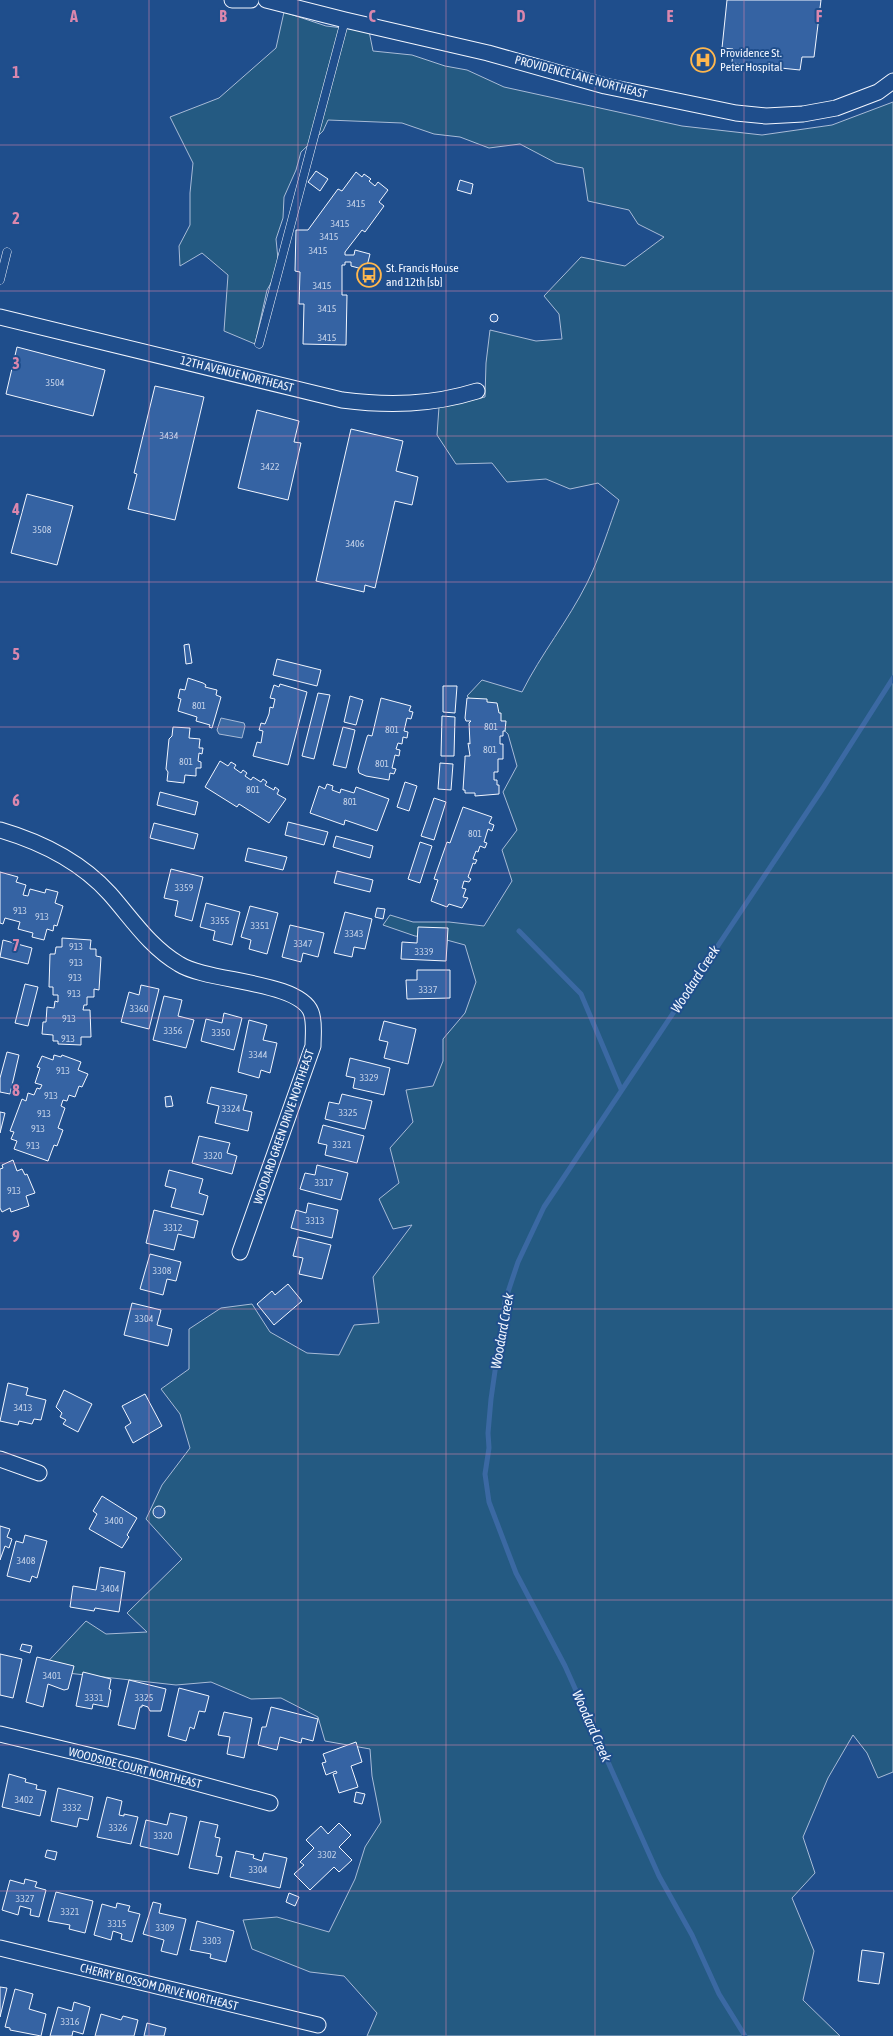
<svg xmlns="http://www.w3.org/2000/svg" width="893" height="2036" font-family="'Asap Condensed',sans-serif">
<rect width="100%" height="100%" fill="#1f4e8c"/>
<!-- green -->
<path fill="#245a82" stroke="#a8bbd7" d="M284 12 326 26 369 31 373 51 412 55 445 66 467 70 504 87 682 126 762 135 832 125 893 102V1772L878 1778 867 1753 853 1735 828 1778 803 1837 815 1873 792 1898 814 1951 803 2000 840 2036H367L377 2013 344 1976 310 1972 252 1949 243 1920 277 1917 329 1932 355 1879 365 1847 381 1822 372 1776 370 1749 325 1741 318 1717 281 1698 251 1699 211 1682 176 1685 40 1670 86 1621 106 1634 147 1632 127 1613 182 1559 146 1519 162 1485 190 1448 180 1414 161 1389 189 1369V1329L221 1308 252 1304 270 1332 307 1353 339 1355 354 1325 379 1323 373 1277 412 1225 393 1229 379 1199 399 1183 390 1148 413 1122 406 1090 433 1086 443 1061V1039L465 1013 476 982 465 945 443 939 415 936 383 925 390 915 413 922H449L484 926 512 881 502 850 517 830 503 792 517 766 508 734 467 696 482 680 522 692C541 654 568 621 587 583 600 557 609 527 619 500L598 483 570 489 546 479 507 482 492 463 456 464 437 435 439 407 485 397 486 363 490 330 536 341 562 339 559 314 544 296 581 257 625 266 664 237 638 224 629 210 588 201 583 168 556 163 520 144 489 148 460 137 434 134 402 123 328 120 323 131 301 152 296 170 284 197 283 218 276 239 279 269 267 290 255 344 224 331 228 275 202 253 180 266 179 246 190 225V193L193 163 170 117 219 98 276 48Z"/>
<!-- water -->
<path fill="#3b69a3" stroke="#a8bbd7" d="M221 718 244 723 245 726 242 738 219 734 217 730Z"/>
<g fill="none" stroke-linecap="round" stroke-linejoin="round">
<!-- stream -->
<g stroke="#3b69a3" stroke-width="5">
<path d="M519 931 581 994 621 1089"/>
<path d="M745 2036 719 1994 692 1935 659 1876 565 1666 516 1573 489 1502 485 1474 489 1448 488 1433 491 1399 505 1301 518 1262 544 1207 823 788 893 678"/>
</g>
</g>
<!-- building -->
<g fill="#3563a3" stroke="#f2f6ff">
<path d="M727 0H821L814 57H802L800 70 732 63 733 49 722 48Z"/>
<path d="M316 171 328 179 320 191 308 182Z"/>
<path d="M356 172 362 177 364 174 371 179 369 181 375 186 378 182 388 190 379 202 384 206 365 232 362 230 345 252V255H354L355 250 370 254 366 270 351 266V262H345V265H342V295H347L346 345 303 344 304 304H299L300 272 295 271 296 230H308L338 189 342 191Z"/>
<path d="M460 180 473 184 471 194 457 190Z"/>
<circle cx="494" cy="318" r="4"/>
<path d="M17 347 105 370 93 416 6 394Z"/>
<path d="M155 386 204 397 175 520 128 509 137 474 134 473Z"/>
<path d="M257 410 299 421 294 442 301 443 288 500 238 488Z"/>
<path d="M351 429 403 441 396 471 418 477 412 505 395 501 375 588 365 585 364 592 316 581Z"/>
<path d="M27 494 73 506 57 565 11 553Z"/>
<path d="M189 644 192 663 186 664 184 645Z"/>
<path d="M277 659 321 670 317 686 273 675Z"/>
<path d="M188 678 203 683 206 685 205 687 217 690 216 695 221 697 212 728 209 727 210 725 196 721 197 717 178 711 181 699 178 698 180 689 185 690Z"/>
<path d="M280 684 307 692 288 765 253 756 257 742 261 743 263 731 259 730 261 723 265 724 269 714 270 707 273 708 275 699 270 698 274 685 279 687Z"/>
<path d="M443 686H457L455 713 443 712Z"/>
<path d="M318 693 330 695 314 759 302 756Z"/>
<path d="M350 696 363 700 356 725 344 722Z"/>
<path d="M381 698 411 706 409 711 413 712 411 719 407 718 404 731 408 732 407 738 403 737 402 744 398 743 396 749 400 750 399 756 395 755 392 768 396 769 394 774 390 773 389 780 366 776 359 773 358 769 367 737 368 735 372 736Z"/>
<path d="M467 698 487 699V702L497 703 499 713H501V721H506L505 731H503V736H500V744H503V759H498V772H494V780H497V785H499V794L475 796V793H465V790H463L465 759V756H470L468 743 470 744 469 723 471 721H466L465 718Z"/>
<path d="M442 716 455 717 454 756H441Z"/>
<path d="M173 727 190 728 189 738 200 739 199 748H203L202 754 199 753 198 761 201 762V768H196V776L185 775 184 783 167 781 168 772 166 769 169 739 172 736Z"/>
<path d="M343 727 355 730 346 768 333 765Z"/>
<path d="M220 761 228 766 231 762 236 765 234 768 241 773 243 770 247 773 245 776 251 780 253 777 261 782 263 779 267 782 265 785 274 790 275 787 279 790 277 794 286 799 269 823 239 804 237 807 205 787Z"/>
<path d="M440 763 453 764 451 790 438 789Z"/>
<path d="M405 782 417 786 409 811 397 807Z"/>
<path d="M327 784 333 786 332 790 340 793 341 789 354 793 356 787 389 799 377 831 345 820 344 825 310 813 319 786 325 789Z"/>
<path d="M160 792 198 802 195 815 157 805Z"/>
<path d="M434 798 446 802 434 840 421 836Z"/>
<path d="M463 807 492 817 489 823 494 825 492 831 488 829 484 842 487 843 485 848 480 846 478 852 476 851 473 859 477 860 475 864 473 863 468 877 471 879 469 882 464 881 462 888 466 889 463 897 468 898 462 908 449 904 447 907 431 901 438 880 434 879 447 842 450 843Z"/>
<path d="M288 822 328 832 324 845 285 835Z"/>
<path d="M154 823 198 834 194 849 150 838Z"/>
<path d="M336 836 373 846 370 858 333 847Z"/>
<path d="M420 842 432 846 420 883 408 879Z"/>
<path d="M248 848 287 857 283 870 245 861Z"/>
<path d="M171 869 203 877 192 921 175 916 178 901 164 898Z"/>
<path d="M337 871 373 880 370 892 334 883Z"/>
<path d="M0 872 18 877 16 882 26 885 23 895 28 896 30 889 45 893 46 889 58 892 55 903 63 906 57 926 54 925 53 931 47 929 44 940 32 937 33 933 18 929 20 922 5 918 3 924 0 923Z"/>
<path d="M206 903 240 912 232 945 213 940 215 931 200 927Z"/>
<path d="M250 906 278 913 267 954 249 949 251 940 241 937Z"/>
<path d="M377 908 385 909 383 919 375 917Z"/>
<path d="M345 912 372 919 365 949 354 947 352 957 334 953Z"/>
<path d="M290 925 324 933 318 957 303 953 301 962 282 957Z"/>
<path d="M418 927 448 928 446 961 401 959 402 942 417 943Z"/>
<path d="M62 938 91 940 90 949H96V956L101 957 99 990 94 989V997H87V1005H84L83 1010H90L91 1037H81V1045L58 1044V1041H53V1035L42 1034 43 1022H46L47 1007 54 1008 55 1001 58 1002V995H53V987H49L50 954H55L56 947H62Z"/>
<path d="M3 940 32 948 28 964 0 957Z"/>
<path d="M417 970H450V998L407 999 406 980H417Z"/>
<path d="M25 984 38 987 28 1026 15 1023Z"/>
<path d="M141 985 159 989 149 1029 121 1022 129 992 139 995Z"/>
<path d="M164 996 182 1000 178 1016 194 1020 186 1048 153 1040Z"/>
<path d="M224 1013 242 1018 234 1050 201 1041 206 1019 222 1023Z"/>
<path d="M249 1020 267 1025 263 1040 277 1043 270 1073 261 1070 259 1078 238 1072Z"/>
<path d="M384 1021 416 1029 408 1064 384 1058 388 1042 379 1040Z"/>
<path d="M7 1052 19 1055 10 1094 0 1092V1078Z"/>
<path d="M54 1055 61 1057 62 1055 81 1062 78 1070 88 1074 82 1087 79 1086 75 1097 69 1095 67 1101 63 1100 61 1106 65 1108 58 1128 63 1130 57 1146 54 1145 48 1161 14 1149 17 1141 11 1139 14 1132 10 1131 22 1099 26 1101 28 1093 34 1095 37 1088 40 1089 42 1085 35 1083 40 1068 37 1067 42 1056 53 1060Z"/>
<path d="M350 1058 390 1068 384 1095 353 1088 355 1078 346 1076Z"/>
<path d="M211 1087 247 1095 243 1110 252 1112 248 1131 215 1123 219 1106 207 1103Z"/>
<path d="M342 1094 372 1101 365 1129 325 1119 329 1102 339 1104Z"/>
<path d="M171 1096 173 1106 166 1107 165 1097Z"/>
<path d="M0 1112 5 1113 0 1133Z"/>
<path d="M323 1125 364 1136 357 1163 325 1155 327 1145 318 1143Z"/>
<path d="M199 1136 230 1143 227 1153 237 1156 232 1174 192 1163Z"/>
<path d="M13 1160 17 1171 22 1169 25 1175 27 1174 35 1193 26 1196 29 1206 11 1212 10 1208 2 1212 0 1208V1169L3 1168 2 1165Z"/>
<path d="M317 1165 348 1173 341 1200 300 1189 305 1173 315 1175Z"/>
<path d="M169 1170 203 1179 199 1193 208 1196 203 1215 171 1207 176 1189 165 1186Z"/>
<path d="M308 1203 338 1210 332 1238 291 1228 296 1210 306 1213Z"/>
<path d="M154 1210 198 1221 194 1238 178 1234 174 1250 146 1243Z"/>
<path d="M298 1237 331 1245 322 1279 299 1274 303 1258 293 1256Z"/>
<path d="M150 1254 181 1262 176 1281 167 1279 163 1295 140 1289Z"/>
<path d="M288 1284 302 1301 274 1325 257 1304 272 1291 275 1295Z"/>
<path d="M132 1303 161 1310 157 1325 172 1329 168 1346 124 1335Z"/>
<path d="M8 1383 28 1388 26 1395 46 1400 41 1420 34 1419 32 1424 19 1421 18 1425 0 1421Z"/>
<path d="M64 1390 92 1404 78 1432 63 1424 66 1420 60 1417 62 1413 56 1407Z"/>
<path d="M145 1394 162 1426 133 1443 125 1427 131 1423 122 1406Z"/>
<path d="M102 1496 137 1518 127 1535 129 1537 122 1548 89 1529 97 1514 93 1511Z"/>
<circle cx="159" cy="1512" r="6"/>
<path d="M0 1526 10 1529 7 1537 12 1539 9 1548 5 1546 0 1560Z"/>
<path d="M25 1535 47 1541 37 1578 32 1576 30 1582 7 1576 16 1541 23 1543Z"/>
<path d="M100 1567 125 1572 119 1612 95 1608 94 1611 70 1607 73 1586 96 1590Z"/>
<path d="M22 1644 32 1646 30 1653 20 1650Z"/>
<path d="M0 1654 22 1659 13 1698 0 1695Z"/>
<path d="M37 1657 74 1666 68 1689 64 1690 48 1684 43 1707 26 1702Z"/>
<path d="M83 1672 111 1679 109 1689 111 1690 108 1707 93 1704 92 1709 76 1706Z"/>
<path d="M129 1680 166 1689 161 1711H150L148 1707 142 1705V1707H140L135 1729 118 1725Z"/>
<path d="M179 1688 209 1696 205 1712 199 1711 194 1729 190 1727 186 1741 168 1736Z"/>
<path d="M271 1707 318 1719 313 1741 302 1738 301 1743 280 1737 277 1750 258 1745 262 1727H266Z"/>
<path d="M224 1712 252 1718 244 1758 227 1754 230 1737 218 1735Z"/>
<path d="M356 1742 362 1762 351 1766 358 1787 339 1793 333 1774 337 1773 336 1771 326 1775 322 1763 326 1762 323 1754Z"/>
<path d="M9 1774 26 1779 25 1782 37 1785 36 1789 46 1791 40 1816 2 1807Z"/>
<path d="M58 1788 93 1797 88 1820 79 1818 77 1827 51 1821Z"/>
<path d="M356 1792 365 1794 362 1804 354 1802Z"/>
<path d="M107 1797 122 1801 119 1815 124 1816V1814L138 1817 131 1844 97 1837Z"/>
<path d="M170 1813 187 1817 178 1855 140 1846 146 1820 167 1825Z"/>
<path d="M200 1821 218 1825 215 1837 220 1838 216 1856 222 1857 218 1874 189 1868Z"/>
<path d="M339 1823 351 1835 339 1847 352 1860 339 1872 334 1867 310 1890 294 1874 304 1865 300 1862 314 1848 306 1840 321 1826 328 1834Z"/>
<path d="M47 1850 57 1852 55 1860 45 1857Z"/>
<path d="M236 1851 254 1855 253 1858 262 1861 264 1853 287 1858 280 1888 230 1877Z"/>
<path d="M25 1879 37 1882 35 1887 46 1890 39 1917 30 1915 31 1909 20 1906 18 1915 2 1910 10 1880 24 1884Z"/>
<path d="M56 1892 93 1901 85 1933 69 1929 70 1925 48 1921Z"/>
<path d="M289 1893 299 1897 295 1906 286 1902Z"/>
<path d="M153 1902 161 1904 159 1913 186 1919 177 1955 161 1951 164 1940 143 1934Z"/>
<path d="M117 1903 130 1906 128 1911 140 1914 132 1942 121 1939 122 1934 113 1931 111 1940 94 1935 102 1904 116 1908Z"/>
<path d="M197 1921 234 1931 226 1962 210 1958 211 1954 190 1950Z"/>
<path d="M862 1950 884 1953 879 1984 858 1981Z"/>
<path d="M0 1987 7 1988 0 2017Z"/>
<path d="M15 1989 33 1994 29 2009 46 2014 41 2036 10 2030V2028L5 2027Z"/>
<path d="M74 2002 90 2007 83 2034 73 2031 72 2036H50L58 2007 72 2011Z"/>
<path d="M101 2014 121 2020 123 2016 138 2020 134 2036H95Z"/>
<path d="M147 2023 166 2028 164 2036H144Z"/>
</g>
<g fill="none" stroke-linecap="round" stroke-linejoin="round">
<!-- service casing -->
<g stroke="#f2f6ff" stroke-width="9">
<g id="service">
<path d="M0 280 7 252"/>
<path d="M259 344 345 20"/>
</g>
</g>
<!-- minor casing -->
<g stroke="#f2f6ff" stroke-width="17">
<g id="minor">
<path d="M232 0H251"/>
<path d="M266 0 345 20 488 53 605 86 736 113 766 116 803 114 836 108 878 92 893 81"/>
<path d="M0 317 342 400C389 406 432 405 477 391"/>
<path d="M0 830C41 842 81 862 110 894 132 919 150 947 179 964 207 982 299 981 311 1012 315 1022 313 1035 313 1046L240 1252"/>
<path d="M0 1459 39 1473"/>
<path d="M0 1734 134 1766 270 1803"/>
<path d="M0 1948 318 2025"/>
</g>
</g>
<!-- service -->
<use href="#service" stroke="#1f4e8c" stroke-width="8"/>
<!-- minor -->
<use href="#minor" stroke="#1f4e8c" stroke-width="15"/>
</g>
<!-- grid -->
<path fill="none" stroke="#da87ad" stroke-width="1" stroke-opacity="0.55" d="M149 0V2036M298 0V2036M446 0V2036M595 0V2036M744 0V2036M0 145H893M0 291H893M0 436H893M0 582H893M0 727H893M0 873H893M0 1018H893M0 1163H893M0 1309H893M0 1454H893M0 1600H893M0 1745H893M0 1891H893"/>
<!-- icons -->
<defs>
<g id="hospital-ring" transform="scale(1.25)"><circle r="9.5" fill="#1f4e8c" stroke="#ffb74d" stroke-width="1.5"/><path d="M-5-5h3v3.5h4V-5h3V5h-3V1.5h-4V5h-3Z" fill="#ffb74d"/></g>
<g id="bus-ring" transform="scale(1.25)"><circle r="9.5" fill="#1f4e8c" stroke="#ffb74d" stroke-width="1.5"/><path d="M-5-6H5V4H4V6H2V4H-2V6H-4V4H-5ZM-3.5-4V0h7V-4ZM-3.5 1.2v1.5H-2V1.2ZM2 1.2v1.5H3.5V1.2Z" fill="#ffb74d"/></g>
</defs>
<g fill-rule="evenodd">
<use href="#hospital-ring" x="703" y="60"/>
<use href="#bus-ring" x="369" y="275"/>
</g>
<g text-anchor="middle" stroke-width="4" stroke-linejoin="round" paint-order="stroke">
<!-- number labels -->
<g font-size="10" fill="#c3d1e8">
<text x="356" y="207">3415</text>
<text x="340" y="227">3415</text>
<text x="329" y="240">3415</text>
<text x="318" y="254">3415</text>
<text x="322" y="289">3415</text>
<text x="327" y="312">3415</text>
<text x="327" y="341">3415</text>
<text x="55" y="386">3504</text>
<text x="169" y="439">3434</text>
<text x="270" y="470">3422</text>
<text x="42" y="533">3508</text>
<text x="355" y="547">3406</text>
<text x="199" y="709">801</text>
<text x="491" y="730">801</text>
<text x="392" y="733">801</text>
<text x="490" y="753">801</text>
<text x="186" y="765">801</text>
<text x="382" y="767">801</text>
<text x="253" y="793">801</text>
<text x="350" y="805">801</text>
<text x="475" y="837">801</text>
<text x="184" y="891">3359</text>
<text x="20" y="914">913</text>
<text x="42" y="920">913</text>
<text x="220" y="924">3355</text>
<text x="260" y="929">3351</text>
<text x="354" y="937">3343</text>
<text x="303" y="947">3347</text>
<text x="76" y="950">913</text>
<text x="424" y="955">3339</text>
<text x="76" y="966">913</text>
<text x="75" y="981">913</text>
<text x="428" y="993">3337</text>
<text x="74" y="997">913</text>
<text x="139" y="1012">3360</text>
<text x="69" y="1022">913</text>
<text x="173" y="1034">3356</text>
<text x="221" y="1036">3350</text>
<text x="68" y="1042">913</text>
<text x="258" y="1058">3344</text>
<text x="63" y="1074">913</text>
<text x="369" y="1081">3329</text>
<text x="51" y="1099">913</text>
<text x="231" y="1112">3324</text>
<text x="348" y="1116">3325</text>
<text x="44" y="1117">913</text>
<text x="38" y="1132">913</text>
<text x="342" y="1148">3321</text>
<text x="33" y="1149">913</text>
<text x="213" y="1159">3320</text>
<text x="324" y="1186">3317</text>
<text x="14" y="1194">913</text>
<text x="315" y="1224">3313</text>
<text x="173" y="1231">3312</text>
<text x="162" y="1274">3308</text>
<text x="144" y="1322">3304</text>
<text x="23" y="1411">3413</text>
<text x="114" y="1524">3400</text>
<text x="26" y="1564">3408</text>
<text x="110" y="1592">3404</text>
<text x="52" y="1679">3401</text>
<text x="94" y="1701">3331</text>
<text x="144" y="1701">3325</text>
<text x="24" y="1803">3402</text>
<text x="72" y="1811">3332</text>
<text x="118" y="1831">3326</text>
<text x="163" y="1839">3320</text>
<text x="327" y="1858">3302</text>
<text x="258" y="1873">3304</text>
<text x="25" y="1902">3327</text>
<text x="70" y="1915">3321</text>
<text x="117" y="1927">3315</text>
<text x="165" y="1931">3309</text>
<text x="212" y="1944">3303</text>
<text x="70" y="2025">3316</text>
</g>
<!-- poi labels -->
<g font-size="12" fill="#f2f6ff" stroke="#1f4e8c" text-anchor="start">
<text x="720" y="57">Providence St.<tspan x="720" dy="14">Peter Hospital</tspan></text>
<text x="386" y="272">St. Francis House<tspan x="386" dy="14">and 12th [sb]</tspan></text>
</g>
<!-- street labels -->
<g font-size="12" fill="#f2f6ff" stroke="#1f4e8c">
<text transform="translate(581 77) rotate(15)" y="4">PROVIDENCE LANE NORTHEAST</text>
<text transform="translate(237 374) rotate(14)" y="4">12TH AVENUE NORTHEAST</text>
<text transform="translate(284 1127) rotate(-71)" y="4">WOODARD GREEN DRIVE NORTHEAST</text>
<text transform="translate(135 1768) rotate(14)" y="4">WOODSIDE COURT NORTHEAST</text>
<text transform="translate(159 1987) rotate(14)" y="4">CHERRY BLOSSOM DRIVE NORTHEAST</text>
</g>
<!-- water labels -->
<g font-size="14" font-style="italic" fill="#f2f6ff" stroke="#1f4e8c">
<text transform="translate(695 979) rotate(-57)" y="5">Woodard Creek</text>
<text transform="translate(502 1331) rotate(-80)" y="5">Woodard Creek</text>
<text transform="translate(592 1726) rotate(66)" y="5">Woodard Creek</text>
</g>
</g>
<g font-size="16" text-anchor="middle" font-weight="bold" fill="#da87ad" stroke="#1f4e8c" stroke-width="4" stroke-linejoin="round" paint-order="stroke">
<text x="74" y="22">A</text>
<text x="223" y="22">B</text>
<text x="372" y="22">C</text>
<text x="521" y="22">D</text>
<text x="670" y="22">E</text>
<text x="819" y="22">F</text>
<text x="16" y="78">1</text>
<text x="16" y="224">2</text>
<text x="16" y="369">3</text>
<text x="16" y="515">4</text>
<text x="16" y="660">5</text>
<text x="16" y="806">6</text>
<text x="16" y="951">7</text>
<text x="16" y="1096">8</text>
<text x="16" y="1242">9</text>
</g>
</svg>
